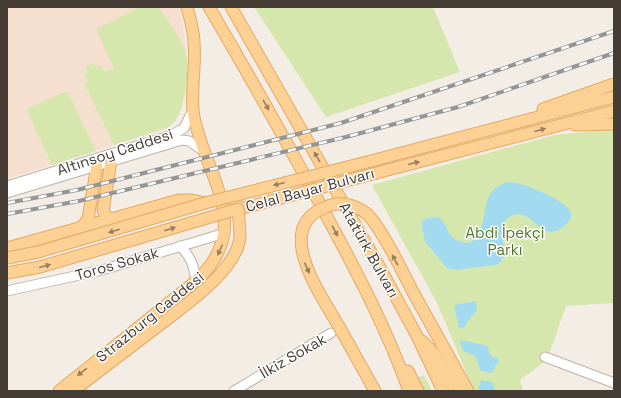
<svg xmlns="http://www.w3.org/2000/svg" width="621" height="398" font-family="'Space Grotesk',sans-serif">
<rect width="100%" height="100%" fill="#f3ede6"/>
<!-- commercial -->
<path fill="#f5e0d0" d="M7 7H179L186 44V67L182 108 176 121 169 127 159 131 7 179Z"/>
<!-- green -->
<g fill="#d6e7ae">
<path d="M140 7H158C168 21 182 38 186 55 190 72 185 116 169 127L114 145 84 83 88 81 84 73 87 72 85 67 94 63 96 67 101 65 104 72 114 68 96 29Z"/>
<path d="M254 7H433L460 72 326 117Z"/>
<path d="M67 91 96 151 52 165 26 109Z"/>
<path d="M614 129V303L566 306 546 363 544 362 520 380 523 391H474L437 303 372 185 554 135Z"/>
<path d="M424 375 432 391H421L415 379Z"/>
</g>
<!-- water -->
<g fill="#a2dbf0">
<path d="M509 182C522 182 567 200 571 213 571 219 569 222 564 226 541 246 534 208 513 215 489 224 516 256 496 265L455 270 447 268 425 242 421 223 427 218 438 217C448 222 446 236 457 240 485 254 482 209 489 196 492 189 501 183 509 182Z"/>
<path d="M476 301 477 310C473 316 468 319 465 327L459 328 454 305Z"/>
<path d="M461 340 488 346C489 353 490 358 498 358L499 360 492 373 481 371 475 356 463 351 460 343Z"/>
<path d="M481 380 493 382 495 391H478Z"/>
</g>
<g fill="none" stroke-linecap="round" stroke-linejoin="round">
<!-- minor casing -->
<g stroke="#beb3a8" stroke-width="11">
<g id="minor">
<path d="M7 186 172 135 184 128 193 110"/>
<path d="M7 193 182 140 189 141 205 152"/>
<path d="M180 246C191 257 194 266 196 281"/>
<path d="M7 291 102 270 225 233"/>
<path d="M545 357 614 383"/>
<path d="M234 391 331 333"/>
</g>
</g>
<!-- major casing -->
<g stroke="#e3aa63" stroke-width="13">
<g id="major">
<path d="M209 7C247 72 284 137 319 202 353 265 385 324 409 391"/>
<path d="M231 7 379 266 417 336 443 391"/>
<path d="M543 109 614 84"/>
<path d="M575 125 614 124"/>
<path d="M371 161 614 97"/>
<path d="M376 173 614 111"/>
<path d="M234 196 238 209 251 206"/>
<path d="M108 219 103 211 111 161"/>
<path d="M82 227 88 219 97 165"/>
<path d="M7 248 179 200H192L205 203"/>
<path d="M414 294 468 391"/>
<path d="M341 330 375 391"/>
<path d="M422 341 434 353 456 391"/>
<path d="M408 371 418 391"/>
<path d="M59 391 196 281C243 238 222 199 203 148 199 135 194 123 193 110 191 88 196 65 194 43 194 31 190 19 187 7"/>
<path d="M73 391 174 314"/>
</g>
</g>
<!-- minor -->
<use href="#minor" stroke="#fff" stroke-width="9"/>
<!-- major -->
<use href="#major" stroke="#fdd094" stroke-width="11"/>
<!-- rail casing -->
<g stroke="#959595" stroke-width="4">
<g id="rail">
<path d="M7 203 77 190 341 123 614 31"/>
<path d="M7 214 79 201 346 137 458 107 614 53"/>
</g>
</g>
<!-- rail -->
<use href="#rail" stroke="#fff" stroke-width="2.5" stroke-dasharray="8" stroke-linecap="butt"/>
<!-- major-bridge casing -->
<g stroke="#e3aa63" stroke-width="13" stroke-linecap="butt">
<g id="major-bridge">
<path d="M251 206 376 173"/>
<path d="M7 258 38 252 205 203 371 161"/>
<path d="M7 273 40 267 238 209C239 218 240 228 240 237 237 267 196 297 174 314"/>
<path d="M341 330C324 299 270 228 326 207 339 201 354 204 366 213 381 226 404 275 414 294"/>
</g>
</g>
<!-- major-bridge -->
<use href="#major-bridge" stroke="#fdd094" stroke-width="11"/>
</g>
<!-- one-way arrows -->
<defs><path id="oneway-solid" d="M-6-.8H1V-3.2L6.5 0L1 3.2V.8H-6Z"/></defs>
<g fill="#987f60">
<use href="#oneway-solid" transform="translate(266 105) rotate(60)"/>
<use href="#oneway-solid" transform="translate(540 130) rotate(-15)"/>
<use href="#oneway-solid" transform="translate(317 157) rotate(-120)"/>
<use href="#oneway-solid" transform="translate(414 163) rotate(-14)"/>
<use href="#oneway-solid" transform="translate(279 184) rotate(166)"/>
<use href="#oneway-solid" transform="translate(170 229) rotate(-17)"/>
<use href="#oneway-solid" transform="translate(114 231) rotate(163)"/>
<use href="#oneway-solid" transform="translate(335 231) rotate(61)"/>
<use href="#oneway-solid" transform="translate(220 250) rotate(114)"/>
<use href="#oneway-solid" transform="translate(395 260) rotate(-119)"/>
<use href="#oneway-solid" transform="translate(45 266) rotate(-15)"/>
<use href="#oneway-solid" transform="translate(307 268) rotate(65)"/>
<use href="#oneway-solid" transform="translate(82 372) rotate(142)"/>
</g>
<g text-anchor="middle" stroke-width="3" stroke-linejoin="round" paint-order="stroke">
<!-- street labels -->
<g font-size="15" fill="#453c35" stroke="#fff">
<text transform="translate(115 152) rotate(-18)" y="5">Altınsoy Caddesi</text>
<text transform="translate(310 190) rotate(-15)" y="5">Celal Bayar Bulvarı</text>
<text transform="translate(369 250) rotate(61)" y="5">Atatürk Bulvarı</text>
<text transform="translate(117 264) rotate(-16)" y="5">Toros Sokak</text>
<text transform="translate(150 317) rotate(-39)" y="5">Strazburg Caddesi</text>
<text transform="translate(293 356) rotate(-30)" y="5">İlkiz Sokak</text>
</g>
<!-- park labels -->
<g font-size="15" fill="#517629" stroke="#fff">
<text x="505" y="238">Abdi İpekçi<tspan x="505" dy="17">Parkı</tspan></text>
</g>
</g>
<!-- border -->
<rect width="621" height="398" fill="none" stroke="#453c35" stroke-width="16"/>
</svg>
